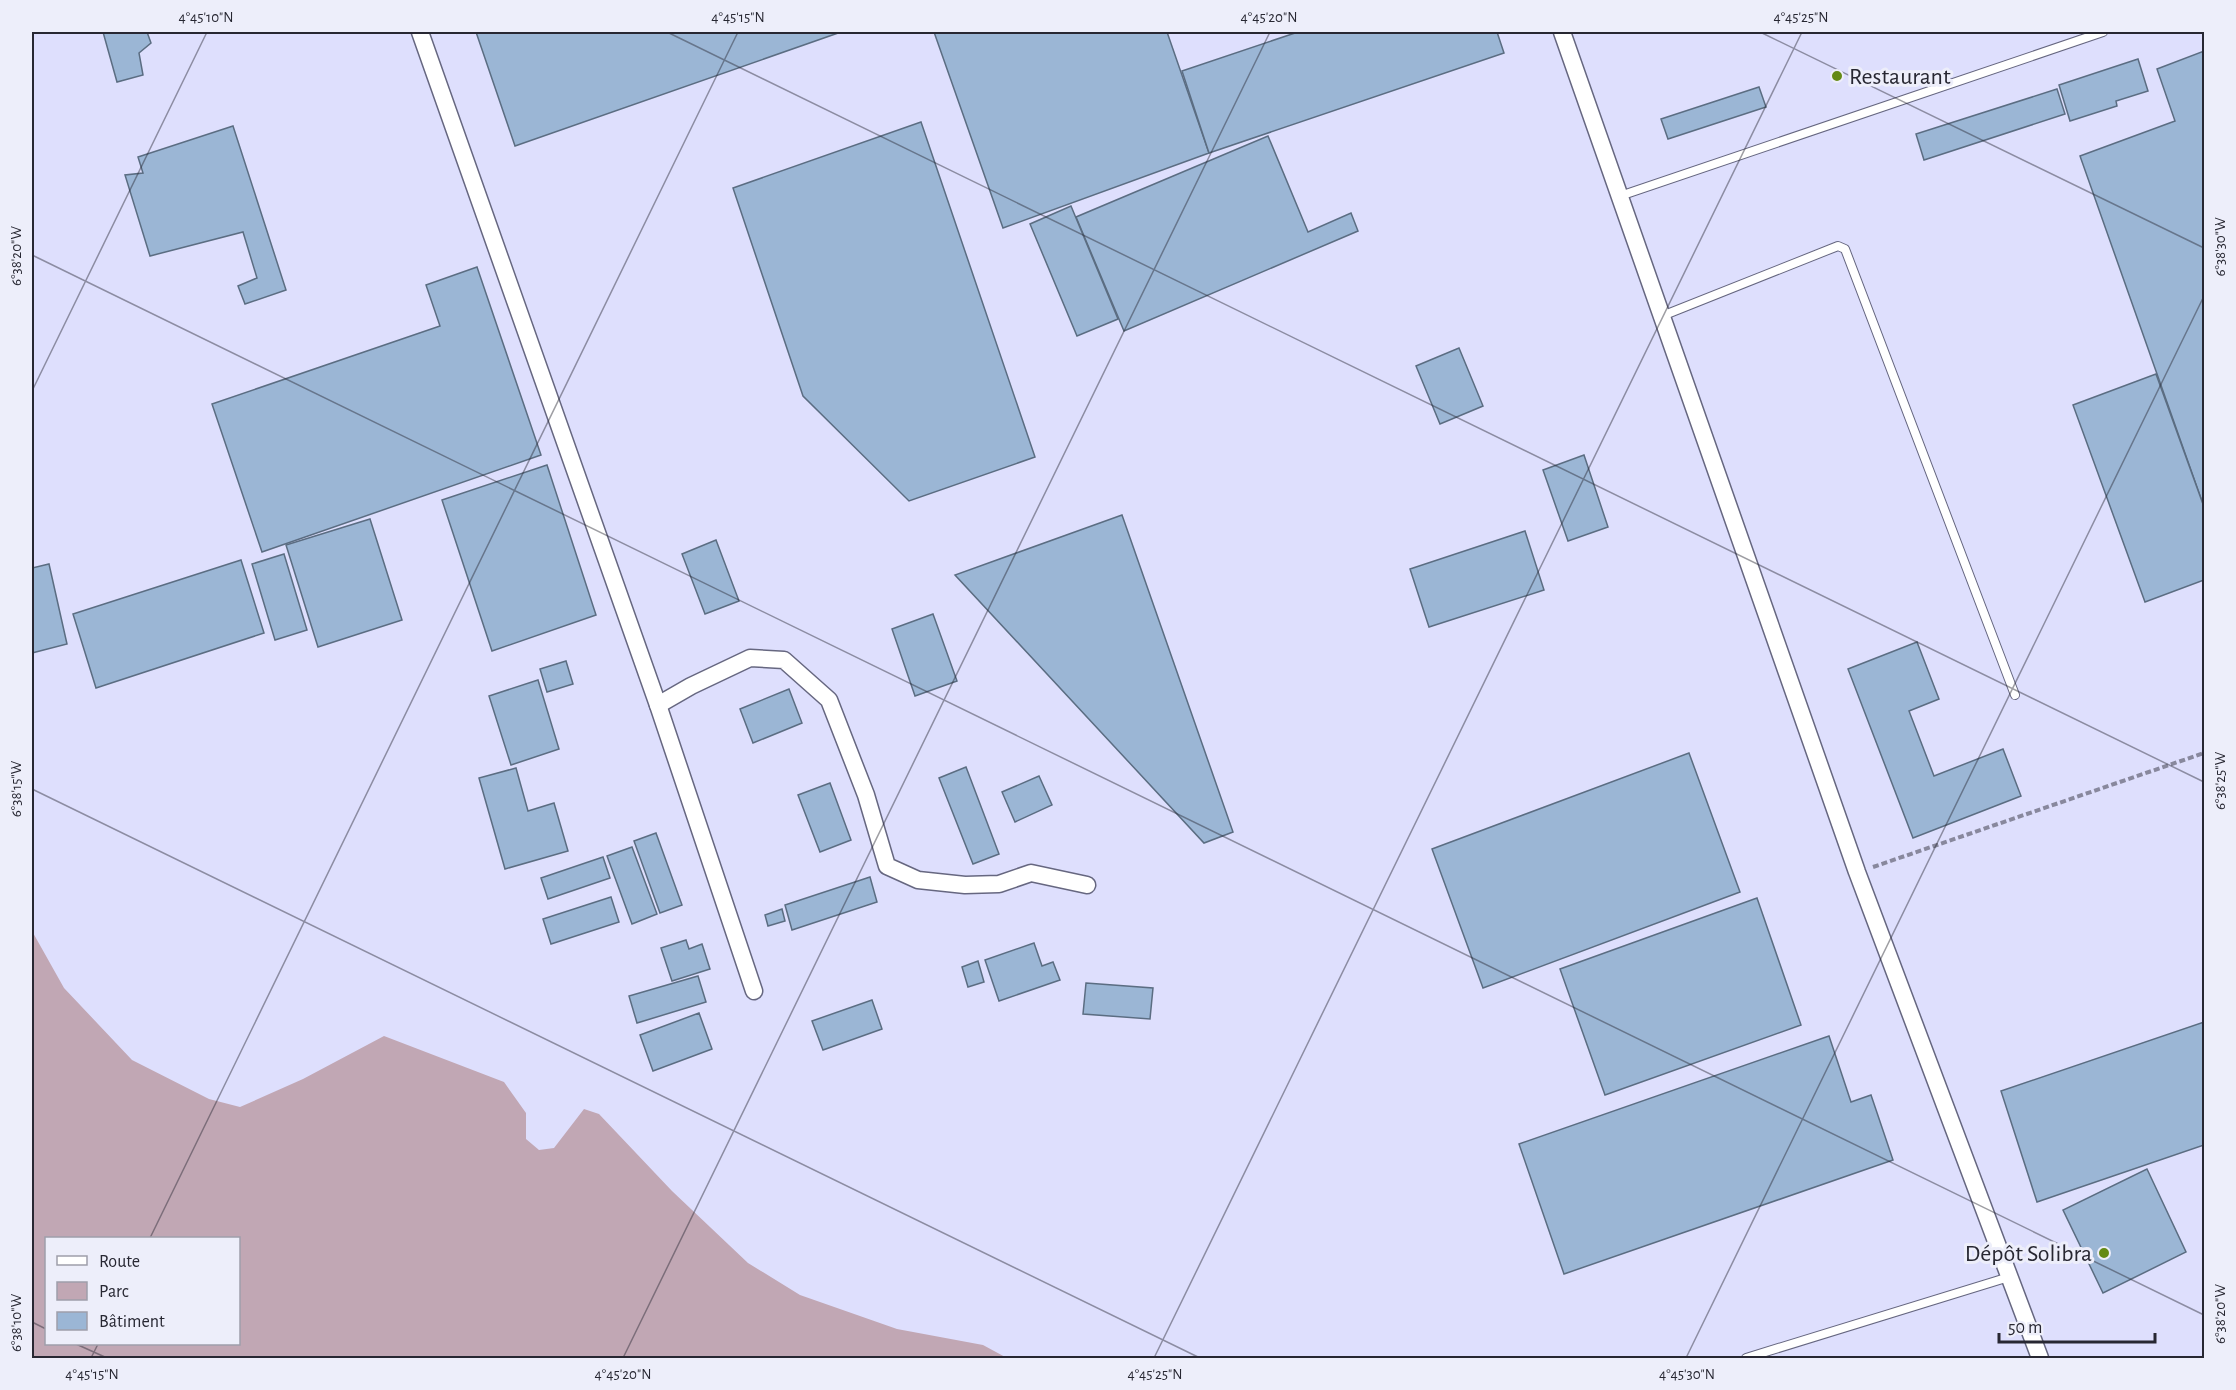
<svg xmlns="http://www.w3.org/2000/svg" width="2236" height="1390" font-family="'Alegreya Sans',sans-serif">
<rect width="100%" height="100%" fill="#dedffd"/>
<!-- green -->
<path fill="#c1a7b4" fill-rule="evenodd" d="M32 931 64 988 132 1060 209 1099 240 1107 303 1079 384 1036 504 1082 526 1113V1139L539 1150 554 1148 584 1109 599 1114 672 1191 748 1263 800 1295 897 1329 983 1345 1007 1358H32ZM46 1238H238V1344H46Z"/>
<!-- building -->
<g fill="#9bb6d5" stroke="#5b6d82" stroke-width="1.5">
<path d="M103 32H147L151 43 139 53 143 75 117 82Z"/>
<path d="M476 32H841L515 146Z"/>
<path d="M934 32H1167L1209 153 1003 228Z"/>
<path d="M1298 32H1497L1504 53 1209 153 1182 71Z"/>
<path d="M2204 51V507L2080 156 2175 121 2157 69Z"/>
<path d="M2138 59 2148 91 2116 101 2117 106 2070 121 2059 85Z"/>
<path d="M1759 87 1766 107 1668 139 1661 119Z"/>
<path d="M2057 89 2065 114 1924 160 1916 134Z"/>
<path d="M921 122 1035 457 909 501 803 396 733 188Z"/>
<path d="M233 126 286 290 245 304 238 286 257 278 243 232 150 256 125 175 143 173 138 157Z"/>
<path d="M1268 136 1308 232 1351 213 1358 231 1124 331 1076 217Z"/>
<path d="M1071 206 1118 319 1077 336 1030 224Z"/>
<path d="M477 267 541 455 262 552 212 404 440 326 426 285Z"/>
<path d="M1459 348 1483 406 1440 424 1416 366Z"/>
<path d="M2156 374 2204 507V580L2145 602 2073 405Z"/>
<path d="M1584 455 1608 527 1568 541 1543 470Z"/>
<path d="M547 465 596 615 492 651 442 500Z"/>
<path d="M1122 515 1233 832 1204 843 955 575Z"/>
<path d="M370 519 402 620 318 647 286 545Z"/>
<path d="M1525 531 1544 590 1429 627 1410 569Z"/>
<path d="M716 540 739 601 705 614 682 554Z"/>
<path d="M284 554 307 630 275 640 252 564Z"/>
<path d="M241 560 264 633 96 688 73 614Z"/>
<path d="M49 564 67 644 32 653V568Z"/>
<path d="M933 614 957 681 915 696 892 629Z"/>
<path d="M1917 642 1939 699 1909 711 1934 776 2003 749 2021 796 1913 838 1848 669Z"/>
<path d="M566 661 573 684 547 692 540 669Z"/>
<path d="M538 680 559 749 511 765 489 696Z"/>
<path d="M789 689 802 723 753 743 740 709Z"/>
<path d="M1689 753 1740 892 1483 988 1432 849Z"/>
<path d="M966 767 999 854 973 864 939 778Z"/>
<path d="M516 768 528 811 554 803 568 851 505 869 479 778Z"/>
<path d="M1039 776 1052 805 1015 822 1002 792Z"/>
<path d="M830 783 851 840 820 852 798 795Z"/>
<path d="M656 833 682 905 660 913 634 841Z"/>
<path d="M632 847 657 914 632 924 607 856Z"/>
<path d="M603 857 610 878 548 899 541 878Z"/>
<path d="M870 877 877 902 792 930 785 905Z"/>
<path d="M611 897 619 922 551 944 543 919Z"/>
<path d="M1757 898 1801 1025 1605 1095 1560 969Z"/>
<path d="M782 909 785 921 768 926 765 915Z"/>
<path d="M686 940 689 949 702 944 710 969 672 981 661 948Z"/>
<path d="M1034 943 1042 966 1053 962 1060 980 999 1001 985 960Z"/>
<path d="M978 961 984 982 968 987 962 967Z"/>
<path d="M698 976 706 1002 637 1023 629 996Z"/>
<path d="M1086 983 1153 988 1150 1019 1083 1014Z"/>
<path d="M872 1000 882 1029 823 1050 812 1021Z"/>
<path d="M699 1013 712 1049 653 1071 640 1035Z"/>
<path d="M2204 1022V1145L2037 1202 2001 1091Z"/>
<path d="M1829 1036 1851 1102 1871 1095 1893 1160 1564 1274 1519 1144Z"/>
<path d="M2147 1169 2186 1252 2103 1293 2063 1210Z"/>
</g>
<g fill="none" stroke-linecap="round" stroke-linejoin="round">
<!-- service casing -->
<g stroke="#666780" stroke-width="10">
<g id="service">
<path d="M1620 196 2103 32"/>
<path d="M1662 316 1838 246 1845 249 2015 695"/>
<path d="M1746 1358 2009 1277"/>
</g>
</g>
<!-- minor casing -->
<g stroke="#666780" stroke-width="19">
<g id="minor">
<path d="M420 32 658 705 754 991"/>
<path d="M1562 32 1857 872 2040 1358"/>
<path d="M658 705 691 686 750 658 784 660 829 700 866 795 887 866 918 880 965 885 999 884 1031 873 1087 885"/>
</g>
</g>
<!-- path -->
<path stroke="#88889d" stroke-width="4" stroke-dasharray="6 3" stroke-linecap="butt" d="M1873 867 2204 753"/>
<!-- service -->
<use href="#service" stroke="#fff" stroke-width="8"/>
<!-- minor -->
<use href="#minor" stroke="#fff" stroke-width="16"/>
</g>
<!-- ticks -->
<path fill="none" stroke="#272732" stroke-width="1.5" stroke-opacity="0.45" d="M667 32 2204 782M1760 32 2204 248M32 255 2204 1315M32 391 207 32M32 789 1200 1358M150 1238 738 32M32 1322 46 1329M76 1344 107 1358M91 1358 98 1344M623 1358 1270 32M1154 1358 1802 32M1686 1358 2204 296"/>
<!-- markers -->
<g fill="#648a14" stroke="#edeefa" stroke-width="2">
<circle cx="1837" cy="76" r="6"/>
<circle cx="2104" cy="1253" r="6"/>
</g>
<g text-anchor="middle" stroke-width="6" stroke-linejoin="round" paint-order="stroke">
<!-- poi labels -->
<g font-size="24" fill="#272732" stroke="#edeefa" text-anchor="start">
<text x="1849" y="84">Restaurant</text>
<text x="2092" y="1261" text-anchor="end">Dépôt Solibra</text>
</g>
</g>
<!-- border -->
<rect width="2236" height="1390" fill="none" stroke="#edeefa" stroke-width="66"/>
<!-- legend -->
<rect x="45" y="1237" width="195" height="108" fill="#edeefa" stroke="#9e9eaa" stroke-width="1.5"/>
<rect x="57" y="1256" width="30" height="9" fill="#ffffff" stroke="#9e9eaa" stroke-width="1.5"/>
<text x="99" y="1267" font-size="18" fill="#272732">Route</text>
<rect x="57" y="1282" width="30" height="18" fill="#c1a7b4" stroke="#9e9eaa" stroke-width="1.5"/>
<text x="99" y="1297" font-size="18" fill="#272732">Parc</text>
<rect x="57" y="1312" width="30" height="18" fill="#9bb6d5" stroke="#9e9eaa" stroke-width="1.5"/>
<text x="99" y="1327" font-size="18" fill="#272732">Bâtiment</text>
<!-- scale -->
<path d="M1999 1333v9h156v-9" fill="none" stroke="#272732" stroke-width="3"/>
<text x="2008" y="1333" font-size="18" fill="#272732" stroke="#edeefa" stroke-width="4.5" paint-order="stroke">50 m</text>
<rect x="33" y="33" width="2170" height="1324" fill="none" stroke="#272732" stroke-width="2"/>
<g font-size="15" text-anchor="middle" fill="#272732">
<text x="206" y="22">4°45'10"N</text>
<text x="738" y="22">4°45'15"N</text>
<text x="1269" y="22">4°45'20"N</text>
<text x="1801" y="22">4°45'25"N</text>
<text transform="translate(2220 247) rotate(-90)" y="5">6°38'30"W</text>
<text transform="translate(16 256) rotate(-90)" y="5">6°38'20"W</text>
<text transform="translate(2220 781) rotate(-90)" y="5">6°38'25"W</text>
<text transform="translate(16 789) rotate(-90)" y="5">6°38'15"W</text>
<text transform="translate(2220 1314) rotate(-90)" y="5">6°38'20"W</text>
<text transform="translate(16 1323) rotate(-90)" y="5">6°38'10"W</text>
<text x="92" y="1379">4°45'15"N</text>
<text x="623" y="1379">4°45'20"N</text>
<text x="1155" y="1379">4°45'25"N</text>
<text x="1687" y="1379">4°45'30"N</text>
</g>
</svg>
